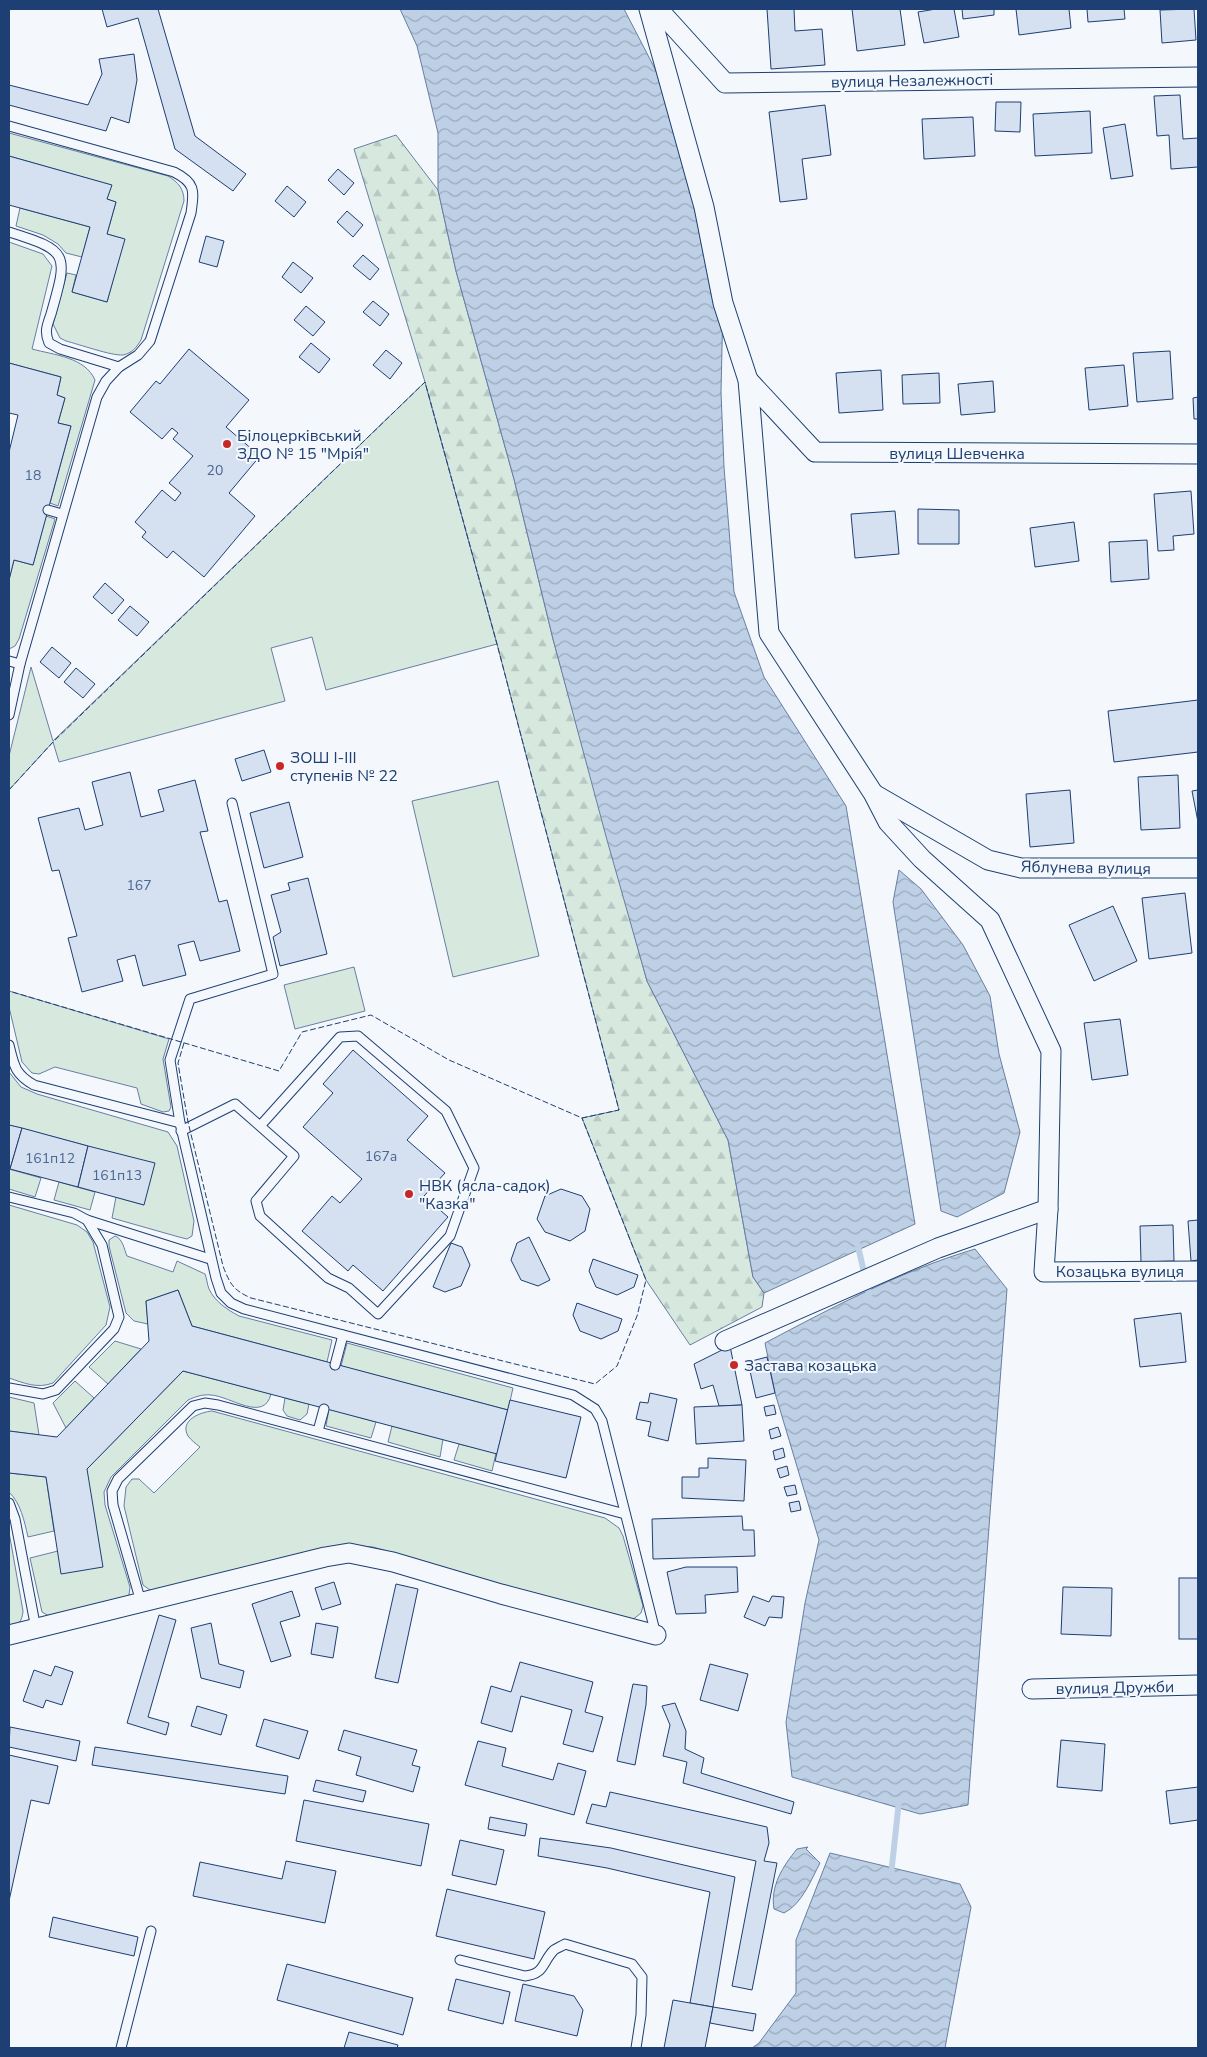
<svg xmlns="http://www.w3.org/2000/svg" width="1207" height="2057" font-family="'Nunito Sans',sans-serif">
<defs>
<pattern id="forest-firs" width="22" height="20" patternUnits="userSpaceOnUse" patternTransform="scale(1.25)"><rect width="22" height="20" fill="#d7e8df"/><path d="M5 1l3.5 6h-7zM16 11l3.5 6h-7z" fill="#b8c8c3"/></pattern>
<pattern id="water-waves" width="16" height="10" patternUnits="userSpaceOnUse" patternTransform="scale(1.25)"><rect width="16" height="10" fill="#bed0e5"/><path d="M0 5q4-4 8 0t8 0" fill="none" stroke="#9aaabe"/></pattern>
</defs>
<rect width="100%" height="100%" fill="#f4f7fb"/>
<!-- grass -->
<g fill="#d7e8df" stroke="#687fa3">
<path d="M9 133 168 176C178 182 184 189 184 201L141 340C136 348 132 353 123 355 112 356 78 344 66 341L60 338 53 324 67 273 76 275 72 292 107 302 124 239 107 234 116 202 107 199 111 185 9 156Z"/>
<path d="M20 208 90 227 82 257 66 253 58 244 43 235 16 226Z"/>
<path d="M9 242 43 254 52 266 32 349C54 355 85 357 95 380L58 506 50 503 71 426 58 423 65 398 57 395 61 377 9 363Z"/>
<path d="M425 382 497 644 326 690 312 637 271 648 285 701 59 762 53 742 9 790V756L31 667 53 741Z"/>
<path d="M46 516 55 519 19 639 15 646 9 649V580L14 560 33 565Z"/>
<path d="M498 781 539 956 453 977 412 801Z"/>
<path d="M354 967 365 1011 295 1029 284 985Z"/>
<path d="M9 991 169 1039 163 1059 171 1107 169 1111 163 1112 141 1104 137 1088 55 1067 39 1074 32 1073 22 1062 9 1007Z"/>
<path d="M9 1072 21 1087 37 1094 168 1132 177 1146 194 1221 192 1236 187 1239 179 1237 112 1218 116 1197 144 1205 88 1146 9 1125Z"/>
<path d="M9 1169 41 1178 35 1197 9 1189Z"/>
<path d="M59 1182 95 1192 90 1210 54 1200Z"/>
<path d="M9 1205 77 1225 87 1232 93 1242 110 1307 106 1325 53 1383C37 1389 24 1383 9 1378Z"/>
<path d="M115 1236C123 1239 124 1249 127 1256L173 1272 177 1261 205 1274C207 1279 207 1284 209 1289 215 1302 228 1310 239 1316L332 1340 327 1362 192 1326 178 1290 146 1301 148 1324 134 1321 126 1313 109 1246V1240Z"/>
<path d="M115 1341 141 1349 108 1384 89 1367Z"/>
<path d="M347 1343 513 1388 508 1410 341 1366Z"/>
<path d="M183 1371 271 1394C264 1423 230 1396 211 1395 202 1394 195 1397 188 1400L111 1477 104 1492 105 1505 130 1587 129 1595 124 1598 53 1616 47 1615 42 1612 30 1558 58 1551 87 1469Z"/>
<path d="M75 1381 94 1398 66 1428 53 1403Z"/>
<path d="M9 1397 34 1403 39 1435 9 1431Z"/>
<path d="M285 1398 309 1404 307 1414 300 1420 287 1416 283 1410Z"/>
<path d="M329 1409 376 1422 371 1438 326 1426Z"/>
<path d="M212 1411 605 1518 619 1528 623 1536 643 1606 641 1613 631 1621 621 1619 373 1547 361 1546 157 1591 150 1590 143 1585 124 1506 126 1487 132 1479H139L154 1493 200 1447C196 1444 191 1440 188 1436 179 1420 201 1412 212 1411Z"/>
<path d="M392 1426 443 1439 440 1457 388 1442Z"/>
<path d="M459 1444 496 1453 492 1471 454 1460Z"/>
<path d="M9 1473 46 1477 54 1531 28 1537C24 1520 21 1504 9 1492Z"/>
<path d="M9 1532 23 1611C22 1622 19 1624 9 1627Z"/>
</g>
<!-- forest -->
<path fill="url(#forest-firs)" stroke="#687fa3" d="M396 135 438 190 456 271 514 479 553 639 647 981 728 1140 753 1277 764 1293 762 1307 690 1345 646 1280 582 1118 619 1110 497 644 425 382 354 149Z"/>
<!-- water -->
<g fill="url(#water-waves)" stroke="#687fa3">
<path d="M400 9H624L681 119 723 303 721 392 724 467 734 592 764 677 846 806 915 1224 764 1293 753 1277 728 1140 647 981 607 840 553 639 514 479 456 271 438 190V133L417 46Z"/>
<path d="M899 870 921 889 963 945 990 996 999 1054 1020 1132 1004 1193 957 1217 941 1211 893 902Z"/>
<path d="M975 1249 1007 1289 968 1805 920 1814 792 1777 786 1722 805 1603 819 1540 775 1393 765 1343C833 1307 901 1271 975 1249Z"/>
<path d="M808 1847 806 1849 820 1863C811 1880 802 1904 784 1913L774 1909C770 1886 783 1866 797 1849Z"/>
<path d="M830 1853 960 1884 971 1907 945 2048H752L759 2043 796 1993V1940Z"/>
</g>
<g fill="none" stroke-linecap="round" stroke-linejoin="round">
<!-- stream -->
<g stroke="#bed0e5" stroke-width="6">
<path d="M857 1242 870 1298"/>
<path d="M891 1875 899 1801"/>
</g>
</g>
<!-- building -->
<g fill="#d5e0f0" stroke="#1d3f73">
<path d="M102 9H158L195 136 246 174 233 191 175 149 138 18 107 27Z"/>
<path d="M767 9H794L795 31 822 29 825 65 771 69Z"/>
<path d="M852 9H900L905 45 857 51Z"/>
<path d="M936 9H954L959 37 924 43 918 12Z"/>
<path d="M962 9H994V15L963 19Z"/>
<path d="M1016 9H1069L1071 28 1019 35Z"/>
<path d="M1087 9H1124L1125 19 1088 22Z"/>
<path d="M1194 9 1196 40 1162 43 1160 10Z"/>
<path d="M134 54 137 80 129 123 111 117 106 131 9 105V85L88 105 102 74 99 59Z"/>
<path d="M1180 95 1183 139 1198 138V167L1171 169 1169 135 1157 136 1154 96Z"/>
<path d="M996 102H1021L1020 132 995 131Z"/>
<path d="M825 105 831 155 802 159 807 199 780 202 769 112Z"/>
<path d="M1090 111 1092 153 1035 156 1033 114Z"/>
<path d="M973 117 975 156 924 159 922 119Z"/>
<path d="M1125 124 1133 176 1111 179 1103 128Z"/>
<path d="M9 156 112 185 107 199 116 202 107 234 125 239 107 302 72 292 90 227 9 205Z"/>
<path d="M338 169 354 183 344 195 328 180Z"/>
<path d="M287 186 306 202 294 217 275 201Z"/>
<path d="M347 211 363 225 353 237 337 222Z"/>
<path d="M206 236 224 241 217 267 199 262Z"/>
<path d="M363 255 379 269 370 280 353 266Z"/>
<path d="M293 262 313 278 301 293 282 277Z"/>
<path d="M373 301 389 314 380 326 363 312Z"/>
<path d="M306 306 325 322 313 336 294 320Z"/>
<path d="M311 343 330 359 319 373 299 357Z"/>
<path d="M189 349 249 400 226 427 260 456 229 493 255 516 204 577 173 551 167 558 142 537 146 532 135 522 162 490 175 501 181 493 169 483 193 456 173 439 178 433 172 428 162 439 130 412 156 381 160 384Z"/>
<path d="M386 350 402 363 390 379 373 365Z"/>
<path d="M1170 351 1173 399 1137 402 1133 353Z"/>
<path d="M9 363 61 377 57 395 65 398 58 423 71 426 33 565 14 560 9 580V452L18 415 9 413Z"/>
<path d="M1124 365 1128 406 1089 410 1085 368Z"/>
<path d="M881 370 883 410 839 413 836 373Z"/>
<path d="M939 373 940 403 903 404 902 375Z"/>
<path d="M993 381 995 412 961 415 958 384Z"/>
<path d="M1198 397V419H1194L1193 398Z"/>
<path d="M1191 491 1194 534 1173 536 1174 550 1158 551 1154 494Z"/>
<path d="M918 509 959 510V544H918Z"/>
<path d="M895 511 899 554 855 558 851 514Z"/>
<path d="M1074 522 1079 561 1035 567 1030 528Z"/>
<path d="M1147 540 1149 579 1111 582 1109 542Z"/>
<path d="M105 583 124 600 112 614 93 597Z"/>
<path d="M130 606 149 622 137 636 118 620Z"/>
<path d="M52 647 71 663 59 678 40 662Z"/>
<path d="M76 668 95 684 83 698 64 682Z"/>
<path d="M1198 700V752L1114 762 1108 711Z"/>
<path d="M264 750 271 772 242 781 235 759Z"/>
<path d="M130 772 141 817 164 811 158 790 195 780 208 831 200 832 219 902 227 900 240 951 200 961 194 941 178 945 186 975 143 986 135 955 117 960 123 981 82 992 68 938 77 936 59 870 52 871 38 818 79 808 85 830 103 825 92 782Z"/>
<path d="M1178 775 1180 828 1141 830 1138 777Z"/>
<path d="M1070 790 1074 843 1030 847 1026 794Z"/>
<path d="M1198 790V822L1192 791Z"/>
<path d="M289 802 303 857 264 868 250 813Z"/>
<path d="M308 878 327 954 280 966 273 937 281 932 271 895 290 890 288 883Z"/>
<path d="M1185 893 1192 953 1149 959 1142 898Z"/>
<path d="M1113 906 1137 961 1094 981 1069 925Z"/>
<path d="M1120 1019 1128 1075 1092 1080 1084 1023Z"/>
<path d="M353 1050 428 1116 407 1140 445 1173 424 1196 448 1217 383 1291 353 1265 348 1271 302 1231 332 1196 340 1203 362 1179 303 1127 333 1093 323 1084Z"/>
<path d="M9 1125 22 1128 10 1169H9Z"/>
<path d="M22 1128 88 1146 78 1187 10 1169Z"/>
<path d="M88 1146 155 1163 144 1205 78 1187Z"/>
<path d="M561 1189 582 1196 590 1209 585 1231 570 1241 545 1232 537 1219 545 1196Z"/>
<path d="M1198 1220V1260L1191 1261 1188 1221Z"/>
<path d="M1173 1225 1174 1261 1141 1262 1140 1226Z"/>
<path d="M529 1237 550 1280 538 1286 521 1280 511 1260 517 1243Z"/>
<path d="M451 1243 462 1247 470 1265 461 1286 445 1292 433 1287Z"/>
<path d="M593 1259 638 1275 634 1287 617 1295 596 1287 589 1271Z"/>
<path d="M178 1290 192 1326 508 1410 497 1454 183 1371 87 1469 103 1567 61 1574 46 1477 9 1473V1431L57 1437 149 1341 146 1301Z"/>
<path d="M577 1303 622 1319 618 1331 601 1339 580 1331 573 1315Z"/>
<path d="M1181 1313 1186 1362 1140 1367 1134 1319Z"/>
<path d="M730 1346 742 1405 719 1406 713 1385 701 1389 694 1364Z"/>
<path d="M767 1357 775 1393 756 1398 748 1362Z"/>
<path d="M650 1393 677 1399 668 1441 648 1436 651 1422 636 1419 640 1402 648 1403Z"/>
<path d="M510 1400 581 1417 566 1478 495 1461Z"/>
<path d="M742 1405 744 1441 696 1444 694 1407Z"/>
<path d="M774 1405 776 1414 766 1416 764 1407Z"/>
<path d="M778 1427 781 1436 771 1439 769 1430Z"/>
<path d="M783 1448 785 1457 775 1460 773 1451Z"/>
<path d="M708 1458 746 1460 744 1501 682 1498V1477H699V1468H708Z"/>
<path d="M787 1466 789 1475 780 1478 777 1469Z"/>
<path d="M795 1485 797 1494 787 1496 784 1487Z"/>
<path d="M799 1501 801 1510 791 1512 789 1503Z"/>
<path d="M742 1516 743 1530H754L755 1556 653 1559 652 1519Z"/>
<path d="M686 1567H737L738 1592 705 1595 706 1613 676 1614 667 1572Z"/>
<rect x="1179" y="1578" width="19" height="61"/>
<path d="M334 1582 341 1604 322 1610 315 1588Z"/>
<path d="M396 1584 418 1589 398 1683 375 1678Z"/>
<path d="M1063 1587 1112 1588 1111 1636 1061 1634Z"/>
<path d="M292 1591 300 1616 280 1622 291 1656 271 1662 252 1604Z"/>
<path d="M753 1596 769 1602 772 1596 784 1597 782 1618 769 1617 765 1626 744 1617Z"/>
<path d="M159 1615 176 1620 148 1717 169 1723 166 1735 127 1723Z"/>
<path d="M211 1623 219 1664 244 1671 240 1688 201 1678 191 1628Z"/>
<path d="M316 1623 338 1627 333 1658 311 1654Z"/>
<path d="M520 1662 593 1682 585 1712 603 1717 593 1752 563 1744 572 1710 521 1696 512 1732 481 1723 491 1686 511 1692Z"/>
<path d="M710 1664 748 1674 738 1711 700 1700Z"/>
<path d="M55 1666 73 1672 62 1705 46 1700 43 1708 23 1701 34 1670 51 1676Z"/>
<path d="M633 1684 647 1686 646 1705 635 1765 617 1761Z"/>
<path d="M675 1703 686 1731 685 1749 704 1758 701 1773 794 1802 791 1814 683 1783 687 1762 663 1756 670 1725 662 1706Z"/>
<path d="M197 1706 227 1715 221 1735 191 1726Z"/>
<path d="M264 1719 308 1731 299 1759 256 1746Z"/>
<path d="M10 1727 80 1741 76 1761 9 1747Z"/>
<path d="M344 1730 417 1750 412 1765 420 1767 413 1792 356 1775 361 1757 338 1750Z"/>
<path d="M1061 1740 1105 1744 1102 1791 1057 1787Z"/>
<path d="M478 1741 506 1748 502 1766 553 1780 558 1763 586 1771 574 1815 465 1785Z"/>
<path d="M95 1747 288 1776 285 1794 92 1765Z"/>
<path d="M9 1755 58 1766 49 1804 31 1800 9 1901Z"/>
<path d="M316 1780 366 1791 363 1802 313 1791Z"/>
<path d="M1198 1787V1820L1170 1824 1166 1791Z"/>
<path d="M610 1792 767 1827 769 1843 764 1861 777 1863 752 1990 732 1986 756 1861 586 1823 592 1804 606 1807Z"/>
<path d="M304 1800 429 1824 421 1866 296 1841Z"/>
<path d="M490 1817 527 1824 525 1836 488 1829Z"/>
<path d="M540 1838 611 1848 735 1877 713 2007 690 2003 710 1892 607 1868 538 1856Z"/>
<path d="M460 1840 504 1850 496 1885 452 1875Z"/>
<path d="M286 1861 336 1871 325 1923 193 1896 200 1862 282 1879Z"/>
<path d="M447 1889 545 1912 534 1959 436 1936Z"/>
<path d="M53 1917 138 1937 134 1956 49 1937Z"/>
<path d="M287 1964 413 1998 403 2035 277 2000Z"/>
<path d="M456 1979 510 1992 503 2024 448 2010Z"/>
<path d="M523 1984 574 1996 583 2010 577 2036 515 2021Z"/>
<path d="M673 2000 713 2007 705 2048H664Z"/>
<path d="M713 2007 756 2014 753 2031 710 2023Z"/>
<path d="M349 2032 398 2045 397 2048H344Z"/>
</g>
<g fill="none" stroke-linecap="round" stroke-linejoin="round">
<!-- lane casing -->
<g stroke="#1d3f73" stroke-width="11">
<g id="lane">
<path d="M9 126 174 172C196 183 194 191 191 213L150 341 138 355 119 367 106 381 97 397 20 664 9 715"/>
<path d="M9 232C70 251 68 254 51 314 47 326 44 331 49 343L60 349 119 367"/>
<path d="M48 510 62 514"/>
<path d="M9 661 20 664"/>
<path d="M232 803 273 974 190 999 170 1060 180 1123 216 1278 221 1293 231 1303 244 1309 573 1395 595 1409 602 1421 656 1635"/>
<path d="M9 1045C14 1066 15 1074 34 1085L180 1123"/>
<path d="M181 1131 235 1104 294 1156 256 1201 260 1216 328 1278 349 1288 378 1314 450 1236 474 1168 446 1111 358 1036 340 1037 260 1126"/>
<path d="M9 1197 74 1213 87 1220 102 1245 119 1317 114 1329 56 1390 43 1394 9 1388"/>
<path d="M87 1220 210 1259"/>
<path d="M335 1365 343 1335"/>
<path d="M318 1431 324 1409"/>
<path d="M9 1503 15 1519 36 1629"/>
<path d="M141 1602 113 1505 112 1491 118 1479 193 1406 205 1403 218 1405 625 1514"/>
<path d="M460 1960 525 1976C545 1974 542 1962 554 1950 557 1948 562 1946 565 1944L632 1964 642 1977 641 2015 636 2048"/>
<path d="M121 2048 151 1931"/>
</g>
</g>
<!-- street casing -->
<g stroke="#1d3f73" stroke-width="21">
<g id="street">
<path d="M649 9 704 207 723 303 748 380 769 633 873 793 888 822 922 859 990 920 1051 1051 1048 1209 938 1248 725 1341"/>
<path d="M658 9 725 83 1198 77"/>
<path d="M748 380 815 452 1198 454"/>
<path d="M874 794 988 860 1021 868H1198"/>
<path d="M1048 1209 1044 1272 1198 1271"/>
<path d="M9 1635 325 1557 349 1553 393 1562 501 1594 656 1635"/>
<path d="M1032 1689 1198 1685"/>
</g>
</g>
<!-- lane -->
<use href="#lane" stroke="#f4f7fb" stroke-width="9"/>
<!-- street -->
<use href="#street" stroke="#f4f7fb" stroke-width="19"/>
<!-- fence -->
<g stroke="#1d3f73" stroke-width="1" stroke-dasharray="6 2.5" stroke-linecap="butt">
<path d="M9 790 53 742 425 382 497 644 619 1110 582 1118 449 1060 371 1015 302 1032 279 1071 9 991"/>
<path d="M184 1043 178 1063 188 1122 223 1266C230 1284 233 1290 251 1298L595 1384 617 1366 637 1316 646 1280 582 1118"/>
</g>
</g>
<!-- markers -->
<g fill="#c62828" stroke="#f4f7fb" stroke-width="2">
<circle cx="227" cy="444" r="5"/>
<circle cx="280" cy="766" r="5"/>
<circle cx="409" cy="1194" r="5"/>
<circle cx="734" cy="1365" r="5"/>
</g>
<g text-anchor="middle" stroke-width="4" stroke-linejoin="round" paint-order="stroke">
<!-- number labels -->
<g font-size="14" fill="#4b6792">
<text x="215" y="475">20</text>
<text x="33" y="480">18</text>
<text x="139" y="890">167</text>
<text x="381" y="1161">167а</text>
<text x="50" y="1163">161п12</text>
<text x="117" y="1180">161п13</text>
</g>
<!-- street labels -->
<g font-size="16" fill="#1d3f73" stroke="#f4f7fb">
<text transform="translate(912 80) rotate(-1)" y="6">вулиця Незалежності</text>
<text x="957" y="459">вулиця Шевченка</text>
<text transform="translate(1086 867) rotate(1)" y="6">Яблунева вулиця</text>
<text x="1120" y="1277">Козацька вулиця</text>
<text transform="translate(1115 1687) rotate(-1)" y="6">вулиця Дружби</text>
</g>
<!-- poi labels -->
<g font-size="16" fill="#1d3f73" stroke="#f4f7fb" text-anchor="start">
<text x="237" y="441">Білоцерківський<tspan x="237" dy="18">ЗДО № 15 "Мрія"</tspan></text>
<text x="290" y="763">ЗОШ І-ІІІ<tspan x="290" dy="18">ступенів № 22</tspan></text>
<text x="419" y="1191">НВК (ясла-садок)<tspan x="419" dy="18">"Казка"</tspan></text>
<text x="744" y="1371">Застава козацька</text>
</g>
</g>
<!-- border -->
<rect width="1207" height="2057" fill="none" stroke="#1d3f73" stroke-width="20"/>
</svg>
